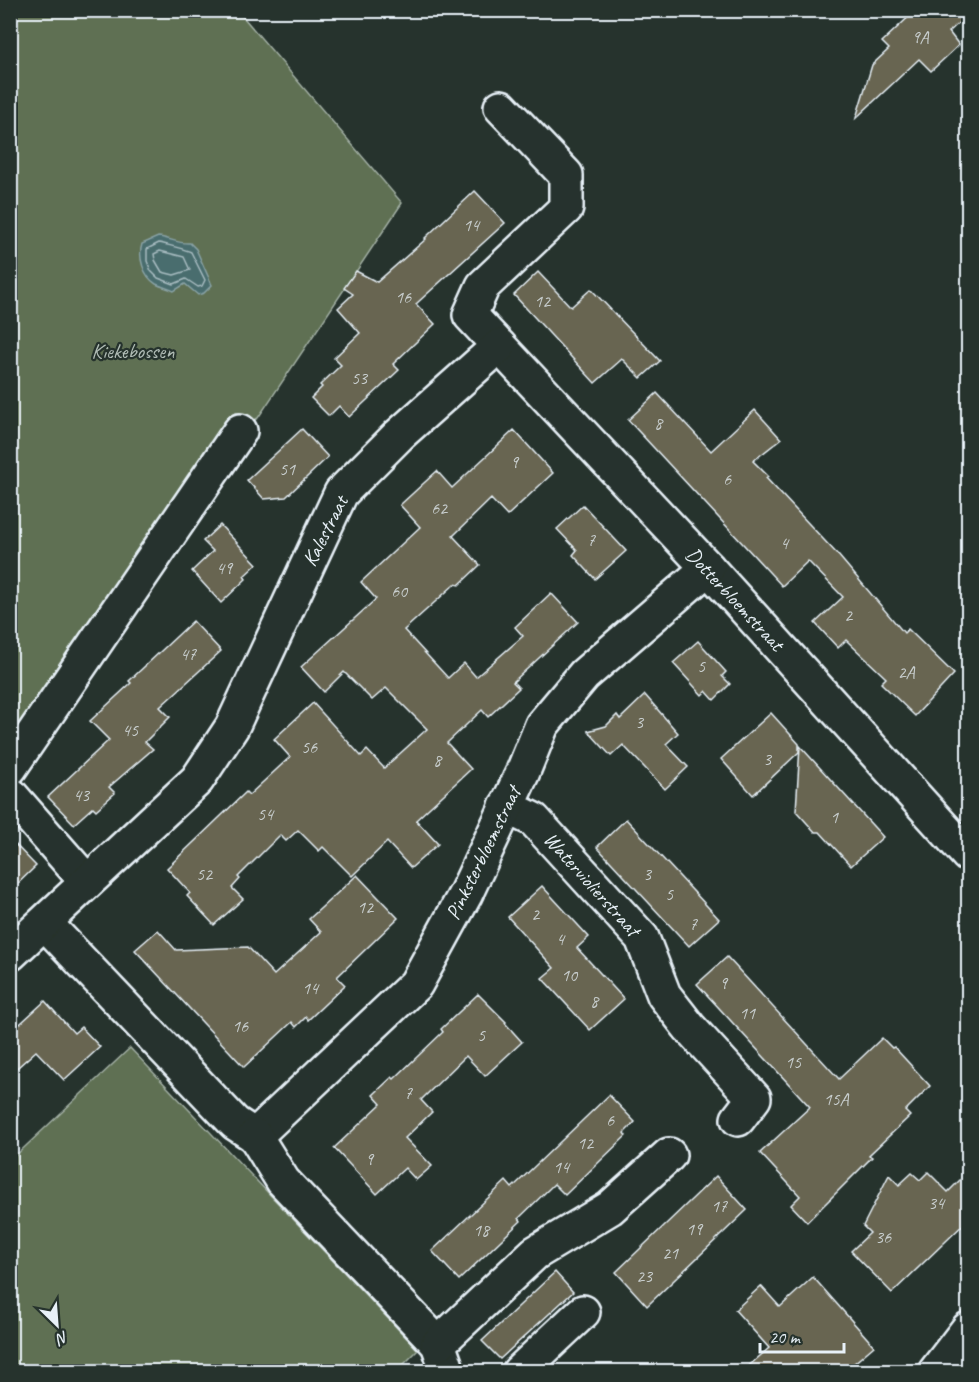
<svg xmlns="http://www.w3.org/2000/svg" width="979" height="1382" font-family="Caveat,sans-serif">
<rect width="100%" height="100%" fill="#26332d"/>
<filter id="ink" filterUnits="userSpaceOnUse"><feTurbulence type="fractalNoise" baseFrequency=".0167" numOctaves="2"/><feDisplacementMap in="SourceGraphic" scale="12" xChannelSelector="R" yChannelSelector="G"/><feConvolveMatrix kernelMatrix="1 2 1 2 8 2 1 2 1" color-interpolation-filters="sRGB"/></filter>
<g filter="url(#ink)">
<!-- green -->
<g fill="#5e7052" stroke="#a3b0a5" stroke-width="1.5">
<path d="M11 11H238L402 203 258 418 245 425 11 748Z"/>
<path d="M130 1048 418 1350 397 1371H11V1160Z"/>
</g>
<!-- water -->
<path fill="#496d6e" stroke="#89a2a5" stroke-width="1.5" d="M158 237C170 238 178 244 190 243L196 249 212 285 204 293 198 295 185 284 174 291C168 288 162 287 156 284 143 276 138 257 142 244Z"/>
<g fill="none" stroke-linecap="round" stroke-linejoin="round">
<!-- shore -->
<g stroke="#a8bcc1" stroke-width="1.5">
<path d="M159 243C165 244 187 250 191 252L205 280 202 286 198 287 186 279 174 284 158 278 151 271 147 261V249Z"/>
<path d="M160 251 184 257 190 270 174 275 162 272 155 260 154 254Z"/>
</g>
</g>
<!-- building -->
<g fill="#686551" stroke="#e8f1f8" stroke-width="1.5">
<path d="M916 10H969V13L949 32 959 45 931 71 919 59 856 118 872 65 889 49 882 42Z"/>
<path d="M475 191 505 223 416 304 435 324 393 364 399 370 349 417 339 406 329 416 311 398 322 387 320 385 341 365 334 358 360 333 338 308 353 294 344 288 356 271 377 282 426 239 425 238Z"/>
<path d="M538 272 571 307 591 289 660 361 641 378 622 359 595 383 514 295Z"/>
<path d="M657 393 711 451 755 410 781 439 753 461 768 476 766 478 838 555 904 633 908 629 954 674 915 716 881 683 886 678 846 640 838 648 815 623 843 597 808 561 782 586 628 420Z"/>
<path d="M302 429 328 457 286 497 264 499 247 480Z"/>
<path d="M514 430 553 473 507 516 491 499 453 536 480 565 459 585 455 584 404 630 448 678 464 663 476 677 523 636 515 627 551 593 578 622 513 682 519 688 488 717 482 710 447 743 471 769 416 820 438 844 411 868 387 842 352 876 323 847 319 851 298 830 286 841 280 835 238 877 240 879 232 888 243 899 214 925 187 896 190 893 167 868 246 792 249 795 290 757 274 739 313 703 361 756 367 750 384 768 427 729 386 688 372 700 344 672 324 692 301 667 376 599 361 582 420 527 400 505 437 471 452 488Z"/>
<path d="M583 505 626 551 595 579 573 555 577 550 557 529Z"/>
<path d="M220 525 257 564 244 576 246 579 221 603 192 571 213 551 203 541Z"/>
<path d="M193 621 221 651 160 707 170 717 145 742 153 749 109 787 115 793 96 810 93 807 74 824 48 797 109 740 90 721 131 683 129 681Z"/>
<path d="M698 641 726 672 722 676 730 684 714 700 706 691 702 695 673 663Z"/>
<path d="M645 695 678 733 666 744 688 767 665 789 623 745 611 756 588 731 606 726 617 715 620 719Z"/>
<path d="M771 713 799 744V752L753 795 721 759Z"/>
<path d="M800 746 883 837 851 866 820 832H815L796 811Z"/>
<path d="M626 819 719 919 689 946 597 847Z"/>
<path d="M10 839 36 866 10 891Z"/>
<path d="M357 875 398 918 337 977 345 985 308 1020 306 1017 296 1027 292 1022 244 1067 135 950 158 930 176 950 248 947 274 975 321 932 309 919Z"/>
<path d="M542 886 589 937 577 948 624 999 590 1030 542 978 554 968 508 917Z"/>
<path d="M727 957 839 1079 882 1038 892 1048 894 1047 930 1086 905 1111 910 1116 869 1155 872 1157 807 1222 791 1205 800 1196 760 1153 810 1107 697 984Z"/>
<path d="M478 994 506 1022 505 1023 522 1042 485 1076 466 1056 421 1100 432 1112 405 1138 432 1166 416 1180 405 1168 377 1194 334 1148 381 1104 373 1095 392 1077 394 1079 443 1032 441 1029Z"/>
<path d="M45 1001 74 1033 81 1027 100 1047 64 1080 36 1051 10 1074V1033Z"/>
<path d="M609 1095 635 1122 624 1133 626 1136 565 1195 554 1184 519 1218 521 1221 459 1280 432 1251 506 1181 512 1188Z"/>
<path d="M969 1171V1219L892 1293 851 1251 870 1233 863 1226 889 1175 899 1185 912 1173 920 1180 928 1172 948 1192Z"/>
<path d="M716 1176 747 1210 647 1306 616 1272Z"/>
<path d="M555 1272 573 1292 500 1359 482 1341Z"/>
<path d="M813 1277 874 1346 845 1371H743L769 1348 735 1310 761 1286 780 1307Z"/>
</g>
<g fill="none" stroke-linecap="round" stroke-linejoin="round">
<!-- minor casing -->
<g stroke="#e8f1f8" stroke-width="38">
<g id="minor">
<path d="M501 107 566 175V208L483 286 470 315 708 568 968 855"/>
<path d="M10 768 240 431"/>
<path d="M10 794 87 882"/>
<path d="M506 806 534 820 642 938 664 995 689 1027 754 1098 738 1119"/>
<path d="M45 923 235 1123 255 1136 416 984 466 893 522 774 542 725 584 675 708 568"/>
<path d="M10 954 197 780 232 727 341 493 399 435 499 346"/>
<path d="M255 1136 283 1181 438 1344 448 1372"/>
<path d="M438 1344 535 1253 610 1208 669 1155"/>
<path d="M519 1372 583 1312"/>
<path d="M935 1372 968 1329"/>
</g>
</g>
<!-- minor -->
<use href="#minor" stroke="#26332d" stroke-width="33"/>
</g>
</g>
<g text-anchor="middle" stroke-width="4.5" stroke-linejoin="round" paint-order="stroke">
<!-- number labels -->
<g font-size="18" fill="#c8cece">
<text x="920" y="43">9A</text>
<text x="471" y="231">14</text>
<text x="403" y="303">16</text>
<text x="542" y="307">12</text>
<text x="359" y="384">53</text>
<text x="658" y="429">8</text>
<text x="514" y="468">9</text>
<text x="287" y="475">51</text>
<text x="727" y="485">6</text>
<text x="439" y="514">62</text>
<text x="591" y="546">7</text>
<text x="784" y="549">4</text>
<text x="224" y="574">49</text>
<text x="399" y="597">60</text>
<text x="848" y="621">2</text>
<text x="188" y="660">47</text>
<text x="701" y="672">5</text>
<text x="906" y="678">2A</text>
<text x="639" y="728">3</text>
<text x="130" y="736">45</text>
<text x="309" y="753">56</text>
<text x="767" y="765">3</text>
<text x="437" y="766">8</text>
<text x="81" y="801">43</text>
<text x="265" y="820">54</text>
<text x="834" y="823">1</text>
<text x="204" y="880">52</text>
<text x="647" y="880">3</text>
<text x="669" y="900">5</text>
<text x="365" y="913">12</text>
<text x="535" y="920">2</text>
<text x="693" y="930">7</text>
<text x="560" y="945">4</text>
<text x="569" y="981">10</text>
<text x="723" y="989">9</text>
<text x="310" y="994">14</text>
<text x="594" y="1007">8</text>
<text x="747" y="1019">11</text>
<text x="240" y="1032">16</text>
<text x="481" y="1041">5</text>
<text x="793" y="1068">15</text>
<text x="408" y="1099">7</text>
<text x="836" y="1105">15A</text>
<text x="610" y="1126">6</text>
<text x="585" y="1149">12</text>
<text x="369" y="1165">9</text>
<text x="561" y="1173">14</text>
<text x="936" y="1209">34</text>
<text x="719" y="1212">17</text>
<text x="694" y="1235">19</text>
<text x="481" y="1236">18</text>
<text x="883" y="1243">36</text>
<text x="670" y="1259">21</text>
<text x="644" y="1282">23</text>
</g>
<!-- park labels -->
<g font-size="21" fill="#b1bdb6" stroke="#26332d">
<text x="133" y="358">Kiekebossen</text>
</g>
<!-- street labels -->
<g font-size="21" fill="#e8f1f8" stroke="#26332d">
<text transform="translate(325 531) rotate(-63)" y="7">Kalestraat</text>
<text transform="translate(735 599) rotate(47)" y="7">Dotterbloemstraat</text>
<text transform="translate(483 853) rotate(-64)" y="7">Pinksterbloemstraat</text>
<text transform="translate(592 884) rotate(48)" y="7">Waterviolierstraat</text>
</g>
</g>
<!-- margin -->
<rect width="979" height="1382" fill="none" stroke="#26332d" stroke-width="36"/>
<rect x="18" y="18" width="943" height="1346" fill="none" stroke="#e8f1f8" stroke-width="2" filter="url(#ink)"/>
<!-- north arrow -->
<g transform="translate(57 1325) rotate(155)" stroke="#26332d" stroke-width="4.5" paint-order="stroke">
<path d="M0-4.5L10 22L0 15L-10 22Z" fill="#e8f1f8"/>
<text y="-9" font-size="16" font-weight="bold" text-anchor="middle" fill="#e8f1f8">N</text>
</g>
<!-- scale -->
<path d="M760 1343v9h84v-9" fill="none" stroke="#e8f1f8" stroke-width="3"/>
<text x="769" y="1343" font-size="18" fill="#e8f1f8" stroke="#26332d" stroke-width="4.5" paint-order="stroke">20 m</text>
</svg>
